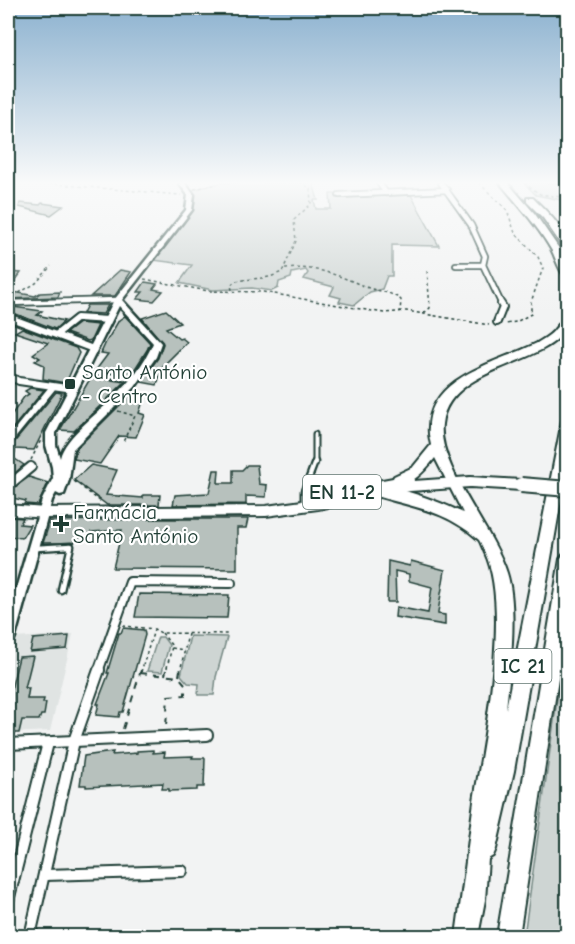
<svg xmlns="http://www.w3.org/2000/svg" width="575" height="944" font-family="'Comic Neue',sans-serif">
<rect width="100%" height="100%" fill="#f2f3f3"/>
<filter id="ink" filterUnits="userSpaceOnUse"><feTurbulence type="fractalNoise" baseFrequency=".0167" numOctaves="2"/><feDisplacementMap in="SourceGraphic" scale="12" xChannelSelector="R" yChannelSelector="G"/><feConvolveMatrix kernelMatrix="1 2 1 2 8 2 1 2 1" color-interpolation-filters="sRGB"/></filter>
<g filter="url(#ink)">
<!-- built -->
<path fill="#e0e4e3" d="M73 634 50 731 8 733V668L15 638Z"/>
<!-- green -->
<g fill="#ced5d3" stroke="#768984" stroke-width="1.5">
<path d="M220 183H313L318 200H314L316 209H331L330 194H335L337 198 411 195 439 246 392 245V276H387L382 289 370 292 354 305 339 302 341 298 330 295 334 287 304 279 308 273 306 270 292 273 291 278 279 282 278 288 272 291 252 288 213 290 179 283 192 265 153 260C165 245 204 209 192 190Z"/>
<path d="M524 183H567V201L536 195Z"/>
<path d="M190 636 227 637 216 677 214 695H198L199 684 188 683 181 675Z"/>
<path d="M158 637H163L169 645 162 672 147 671Z"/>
<path d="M562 664 568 668 567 936H524Z"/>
</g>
<!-- building -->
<g fill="#b7c1bd" stroke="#1f3d34" stroke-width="1.5">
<path d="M20 203 40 205 42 203 63 206 51 215 19 207Z"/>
<path d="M120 270 131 272 115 296H91Z"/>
<path d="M9 272 21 273 8 291 35 296 40 293 60 292 58 297 8 299V275Z"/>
<path d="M145 282 157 284 153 289 163 291 154 301 137 299 143 292H138Z"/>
<path d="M87 305H108L103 314 83 313Z"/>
<path d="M13 307 42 311 37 315 64 321 55 329 8 311Z"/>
<path d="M166 310 180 323 166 328 179 339 182 338 187 342 163 366 157 385 141 382 158 358 163 344 142 318Z"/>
<path d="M125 316 150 343 147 350 131 375 96 370 108 354 101 353 106 342 119 320Z"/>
<path d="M79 323 98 325 91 340 88 341 66 333Z"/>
<path d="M22 328 76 348 79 353 66 383 43 379 44 365 35 361 40 358 33 354 48 343 15 332Z"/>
<path d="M91 377 125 382 74 431 60 430Z"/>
<path d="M30 388 44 390 8 434V416L10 417 24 397 29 394 25 391Z"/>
<path d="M56 392 62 393 34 450 15 449 12 445Z"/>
<path d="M131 394 145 396 139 413 145 415 136 437 119 436 100 464 74 459 77 448Z"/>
<path d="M12 457 24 465 8 479V458Z"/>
<path d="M91 465 117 470 106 495 143 498V495H160L159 505H107L74 480Z"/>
<path d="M247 465H257L259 484 267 485 266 497 246 496V504L173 505 175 495 209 493 214 470H219L218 483H233V470H242Z"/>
<path d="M29 477 48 483 38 505 24 504 26 501 8 497V492Z"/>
<path d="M8 517 23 518 20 524 30 525 22 538 8 536Z"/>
<path d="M157 519H248L246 528H237V569L113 568 122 530 91 532 90 537H77L74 543H43L50 521Z"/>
<path d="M388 561 410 566 411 561 445 570 438 612V614L445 615V625L395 617 396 607 428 613 432 587 409 581V574L395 571 396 602H387Z"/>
<path d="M139 594 229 595 227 618 135 617Z"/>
<path d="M123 628 144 630 145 635 123 712H120L119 717 96 715 99 704H97L109 673H107L119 633H121Z"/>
<path d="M69 636 67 649 30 652 33 639Z"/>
<path d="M33 656 25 688H29L27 699H44L43 703H46L44 715H41L39 720H22L19 733H8V702L19 657Z"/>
<path d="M153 750V753L165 752 164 757 193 756 192 758H205L204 787H197V790L169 791V789H162L163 783 86 787V785H80L84 756 113 752 112 755 137 753V751Z"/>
</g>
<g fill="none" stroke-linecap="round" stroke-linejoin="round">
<!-- lane-far1 casing -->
<g stroke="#1f3d34" stroke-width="7">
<g id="lane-far1">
<path d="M83 372 134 379"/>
<path d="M315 434V464"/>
</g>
</g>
<!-- lane casing -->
<g stroke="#1f3d34" stroke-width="9">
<g id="lane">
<path d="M304 501V491L315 462"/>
<path d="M36 548 71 546 61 590"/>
</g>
</g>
<!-- street-far3 casing -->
<g stroke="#1f3d34" stroke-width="8">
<g id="street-far3">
<path d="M379 183 386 193"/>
<path d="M441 183 471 225 485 256 483 265 502 305"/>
<path d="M339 195 447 190"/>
<path d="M456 265H483"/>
<path d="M8 303 118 300"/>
</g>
</g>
<!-- street-far2 casing -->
<g stroke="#1f3d34" stroke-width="10">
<g id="street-far2">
<path d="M8 317 93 349"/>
<path d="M497 322 503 307 501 304"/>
<path d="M57 334 77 318 108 320"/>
<path d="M8 376 19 381 73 389"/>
<path d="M8 442 52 388"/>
<path d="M8 448 11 451 8 453"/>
</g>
</g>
<!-- street-far1 casing -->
<g stroke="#1f3d34" stroke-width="12">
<g id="street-far1">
<path d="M8 486 31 467"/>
<path d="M98 672 130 582 231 583"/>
</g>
</g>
<!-- street casing -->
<g stroke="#1f3d34" stroke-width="14">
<g id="street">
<path d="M8 744 207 735"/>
<path d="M45 875 182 871"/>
<path d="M8 901 48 743"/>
<path d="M30 936 74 741 99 670"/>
</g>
</g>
<!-- secondary casing -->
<g stroke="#1f3d34" stroke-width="5">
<path id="secondary" d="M179 183H185L194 195 192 210 122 300 161 343 156 357 135 387 73 449 69 480 64 494 60 495 56 493 52 500 15 637 13 641 8 643V616L42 500 53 478 52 467 46 445V433L114 300 186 210 188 195ZM119 306 153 343C144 364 131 380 115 396 99 413 65 436 60 458L56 445V433Z"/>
</g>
<!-- primary casing -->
<g stroke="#1f3d34" stroke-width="4">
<path id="primary" d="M409 475 413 476 414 481 470 477 521 480 525 482 527 485 525 488 521 490 470 487 410 491 318 509 266 516 45 518 8 515V505L45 508 266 506 324 498 323 495 325 492 329 490Z"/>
</g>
<!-- highway casing -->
<g stroke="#1f3d34" stroke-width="4">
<g id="highway">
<path d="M500 183H508L535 214 560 250 568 264V279C560 274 556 259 552 251 538 226 518 205 500 183Z"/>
<path d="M527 198H533C547 212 568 230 568 251L565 250 543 218 527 202Z"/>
<path d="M568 316C568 367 449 359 442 424 437 467 494 530 507 573 518 608 510 671 506 709L562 421 568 417V460L514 771 496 849 493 856 488 859 485 900 478 936H456C462 892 468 846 474 801 484 738 511 609 485 553 483 549 481 543 479 540 446 511 420 509 380 497L378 493 380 489C397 484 447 505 463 513L435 458C426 469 411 488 394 484L392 480 394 476 413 467 431 445C430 439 428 433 429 427 430 375 500 362 537 343 543 339 551 335 555 329 560 324 562 319 568 316Z"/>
<path d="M568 553V613L519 936H497L560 559 563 555Z"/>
</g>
</g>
<!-- path-far1 -->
<g stroke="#1f3d34" stroke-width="1.5" stroke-dasharray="3 3" stroke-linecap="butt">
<path d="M43 183 181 195"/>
<path d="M479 183 507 210 515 233 538 257 543 268 531 302V314L516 322 505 324"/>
<path d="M524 183 540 194 568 198"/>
<path d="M194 189 217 184"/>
<path d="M285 269C315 265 340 276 366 287 379 292 390 291 401 300L400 312"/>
<path d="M144 279 208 291 263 292 384 313 406 311 489 325"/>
<path d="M232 290 231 285 235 281 270 277 282 272 296 241 294 220 311 204 310 188 302 183"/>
<path d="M14 296 36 283 51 266"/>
<path d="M424 313 430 308 427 270"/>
<path d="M118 411 135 416 123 442"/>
<path d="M31 460 41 440"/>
<path d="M74 481 101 502"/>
<path d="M123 626 154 629 161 633 229 634"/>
<path d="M162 633 172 646 166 672"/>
<path d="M172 648 184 650"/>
<path d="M141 672 154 630"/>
<path d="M180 672 188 634"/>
</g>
<!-- path -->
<g stroke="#1f3d34" stroke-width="2" stroke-dasharray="7 7" stroke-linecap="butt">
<path d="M140 673 179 677 185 684V695L168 696 166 727"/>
<path d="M165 675 166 670"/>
<path d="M179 676 180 670"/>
<path d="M123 729 141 670"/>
</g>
<!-- lane-far1 -->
<use href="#lane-far1" stroke="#fff" stroke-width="3"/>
<!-- lane -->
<use href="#lane" stroke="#fff" stroke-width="4.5"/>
<!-- street-far3 -->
<use href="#street-far3" stroke="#fff" stroke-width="4.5"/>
<!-- street-far2 -->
<use href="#street-far2" stroke="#fff" stroke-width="6"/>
<!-- street-far1 -->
<use href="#street-far1" stroke="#fff" stroke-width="8"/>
<!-- street -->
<use href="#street" stroke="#fff" stroke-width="10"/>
<!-- secondary -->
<use href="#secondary" fill="#fff" fill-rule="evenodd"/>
<!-- primary -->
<use href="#primary" fill="#fff" fill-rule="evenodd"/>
<!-- highway -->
<use href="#highway" fill="#fff" fill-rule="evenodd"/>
<!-- primary-bridge casing -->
<g stroke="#1f3d34" stroke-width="18" stroke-linecap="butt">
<path id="primary-bridge" d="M521 485 568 489"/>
</g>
<!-- primary-bridge -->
<use href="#primary-bridge" stroke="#fff" stroke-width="14"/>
</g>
</g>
<!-- sky -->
<linearGradient id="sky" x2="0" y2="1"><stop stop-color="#8bb1cf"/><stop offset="0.58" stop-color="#f9fafa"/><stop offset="1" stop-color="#f9fafa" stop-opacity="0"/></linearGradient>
<rect width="575" height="315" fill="url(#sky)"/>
<!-- markers -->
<g fill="#1f3d34" stroke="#fff" stroke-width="2">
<rect x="64" y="378" width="12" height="12" rx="3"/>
<path d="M58 515h6v6h6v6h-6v6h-6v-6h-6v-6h6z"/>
</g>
<g text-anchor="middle" stroke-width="4.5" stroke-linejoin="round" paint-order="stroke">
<!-- shield labels -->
<g fill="#fff" stroke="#627771" stroke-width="1.5">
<rect x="303" y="475" width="78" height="34" rx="4.5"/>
<rect x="494.5" y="649" width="57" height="34" rx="4.5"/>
</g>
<g font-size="20" font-weight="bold" fill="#1f3d34">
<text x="342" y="499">EN 11-2</text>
<text x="523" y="673">IC 21</text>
</g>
<!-- poi labels -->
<g font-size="21" fill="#1f3d34" stroke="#fff" text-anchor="start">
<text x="82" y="379">Santo António<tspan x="82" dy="24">- Centro</tspan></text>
<text x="73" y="519">Farmácia<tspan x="73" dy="24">Santo António</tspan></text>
</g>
</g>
<!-- margin -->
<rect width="575" height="944" fill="none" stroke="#fff" stroke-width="30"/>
<rect x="15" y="15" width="545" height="914" fill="none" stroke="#1f3d34" stroke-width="2" filter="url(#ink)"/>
</svg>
